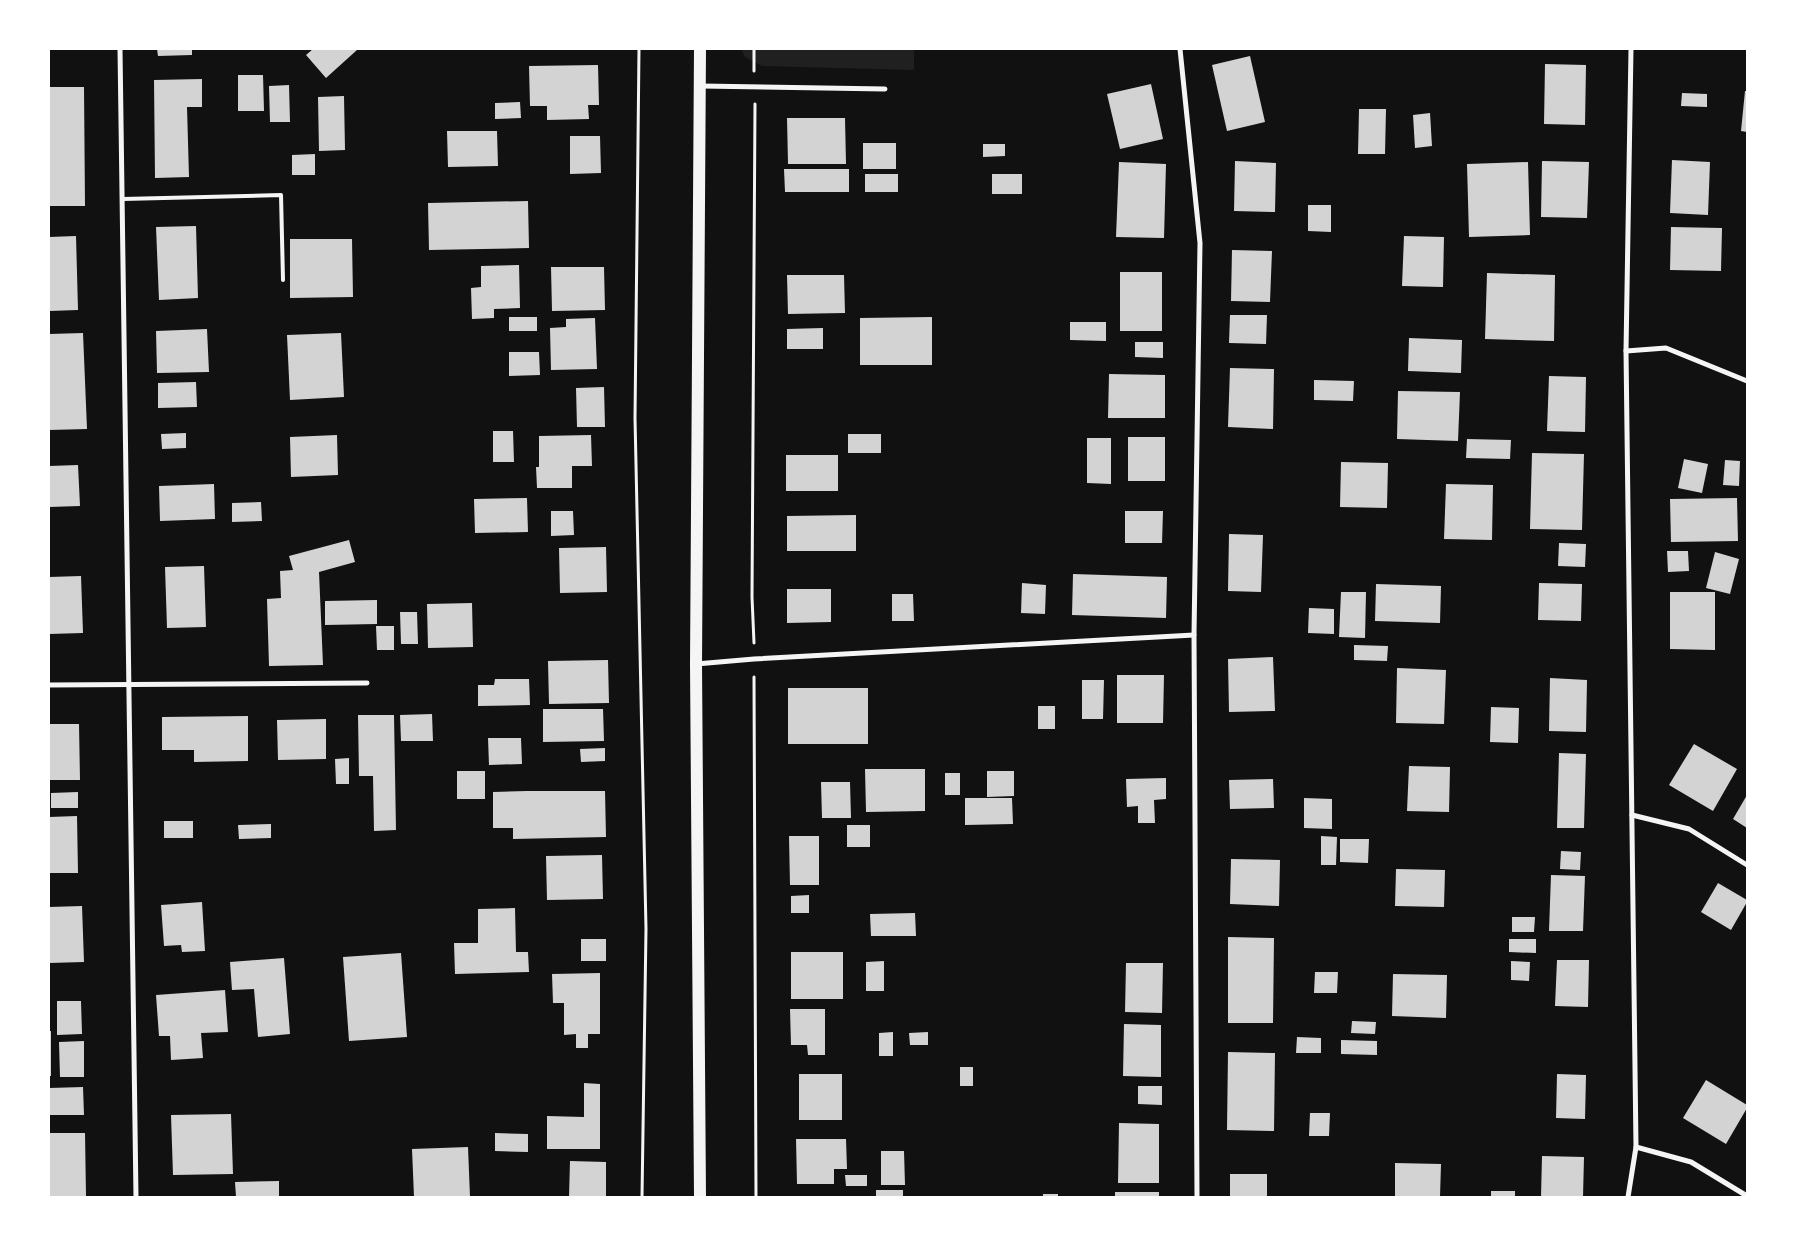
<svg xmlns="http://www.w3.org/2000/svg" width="1796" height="1246" font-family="'DM Sans',sans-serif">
<rect width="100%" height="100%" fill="#111"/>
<!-- green -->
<path fill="#202020" d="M741 49H914V70L762 66 745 57Z"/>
<!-- building -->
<g fill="#d3d3d3">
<path d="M157 49H192V55L158 56Z"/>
<path d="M313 49H355L357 50 326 78 306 55Z"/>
<path d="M1250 56 1265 122 1227 131 1212 65Z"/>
<path d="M1545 64 1586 65 1585 125 1544 124Z"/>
<path d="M598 65 599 105H588L589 119 547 120V106H530L529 66Z"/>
<path d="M238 75H263L264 111H238Z"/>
<path d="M202 79V107H187L189 177 155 178 154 80Z"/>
<path d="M1151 84 1163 139 1120 149 1107 94Z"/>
<path d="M289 85 290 122H270L269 86Z"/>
<path d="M49 87H84L85 206H49Z"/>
<path d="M1745 91H1747V132L1741 131Z"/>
<path d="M1682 93 1707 94V107L1681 106Z"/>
<path d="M344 96 345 150 319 151 318 97Z"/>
<path d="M520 102 521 118 495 119V103Z"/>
<path d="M1359 109H1386L1385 154H1358Z"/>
<path d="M1430 113 1432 146 1415 148 1413 115Z"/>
<path d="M787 118H845L846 164H788Z"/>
<path d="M447 131H497L498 166 448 167Z"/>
<path d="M570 136H600L601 173 570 174Z"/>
<rect x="863" y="143" width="33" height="26"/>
<path d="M983 144H1005V156L983 157Z"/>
<path d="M315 154V175H292V155Z"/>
<path d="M1672 160 1710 162 1708 215 1670 213Z"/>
<path d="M1235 161 1276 163 1275 212 1234 211Z"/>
<path d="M1542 161 1589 162 1587 218 1541 217Z"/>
<path d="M1119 162 1166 164 1164 238 1116 237Z"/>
<path d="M1528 162 1530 235 1469 237 1467 164Z"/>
<path d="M784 169H849V192H785Z"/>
<rect x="865" y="174" width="33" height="18"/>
<rect x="992" y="174" width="30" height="20"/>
<path d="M528 201 529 248 429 250 428 203Z"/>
<path d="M1308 205H1331V232L1308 231Z"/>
<path d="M196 226 198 298 159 300 156 227Z"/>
<path d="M1671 227 1722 228 1721 271 1670 270Z"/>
<path d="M76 236 78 310 49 311V237Z"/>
<path d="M1404 236 1444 237 1443 287 1402 286Z"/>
<path d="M290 239H352L353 297 290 298Z"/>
<path d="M1232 250 1272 251 1270 302 1231 301Z"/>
<path d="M519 265 520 308 494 309V318L472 319 471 288 481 287V266Z"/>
<path d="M551 267H604L605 310 552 311Z"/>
<rect x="1120" y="272" width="42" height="59"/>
<path d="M1487 273 1555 275 1554 341 1485 339Z"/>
<path d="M787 275H844L845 313 788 314Z"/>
<path d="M1230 315H1267L1266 344 1229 343Z"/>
<rect x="509" y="317" width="28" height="14"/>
<path d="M932 317V365H860V318Z"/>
<path d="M595 318 597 369 551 370 550 328 566 327V319Z"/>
<path d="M1070 322H1106V341L1070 340Z"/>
<path d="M823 328V349H787V329Z"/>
<path d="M207 329 209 372 157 373 156 331Z"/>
<path d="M83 333 87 429 49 430V334Z"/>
<path d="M341 333 344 397 290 400 287 335Z"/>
<path d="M1409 338 1462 340 1461 373 1408 371Z"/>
<path d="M1135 342H1163V358L1135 357Z"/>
<path d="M509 352H539L540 375 509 376Z"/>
<path d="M1230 368 1274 369 1273 429 1228 427Z"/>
<path d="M1109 374 1165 375V418H1108Z"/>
<path d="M1549 376 1586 377 1585 432 1547 431Z"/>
<path d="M1314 380 1354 381 1353 401 1314 400Z"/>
<path d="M196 382 197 407 158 408V383Z"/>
<path d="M604 387 605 427H577L576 388Z"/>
<path d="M1398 391 1460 392 1458 441 1397 439Z"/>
<path d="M493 431H513L514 462H493Z"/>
<path d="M186 433V448L162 449 161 434Z"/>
<rect x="848" y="434" width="33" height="19"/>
<path d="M337 435 338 475 291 477 290 437Z"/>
<path d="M591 435 592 466H572V488H537L536 467H539V436Z"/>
<rect x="1128" y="437" width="37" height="44"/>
<path d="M1087 438H1111V484L1087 483Z"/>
<path d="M1467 439 1511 440 1510 459 1466 458Z"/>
<path d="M1532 453 1584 454 1582 530 1530 529Z"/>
<rect x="786" y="455" width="52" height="36"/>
<path d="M1684 459 1708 464 1702 493 1678 488Z"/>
<path d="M1725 460 1740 461 1739 486 1723 485Z"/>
<path d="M1341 462 1388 463 1387 508 1340 507Z"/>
<path d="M78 465 80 506 49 507V466Z"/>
<path d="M214 484 215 519 160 521 159 486Z"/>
<path d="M1446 484 1493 485 1492 540 1444 539Z"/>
<path d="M527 498 528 532 475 533 474 499Z"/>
<path d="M1737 498 1738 541 1671 542 1670 499Z"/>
<path d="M261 502 262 521 232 522V503Z"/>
<path d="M551 511H573L574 535 551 536Z"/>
<path d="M1125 511H1163L1162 543H1125Z"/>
<path d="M856 515V551H787V516Z"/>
<path d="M1229 534 1263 535 1261 592 1228 591Z"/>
<path d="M349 540 355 562 319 572 323 665 269 666 267 599 281 598 280 571 293 570 289 556Z"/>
<path d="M1559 543 1586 544 1585 567 1558 566Z"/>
<path d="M606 547 607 592 560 593 559 548Z"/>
<path d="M1667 551H1688L1689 571 1668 572Z"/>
<path d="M1715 552 1739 559 1730 594 1706 588Z"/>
<path d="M204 566 206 627 167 628 165 567Z"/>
<path d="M1073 574 1167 577 1166 618 1072 615Z"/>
<path d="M81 576 83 633 49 634V577Z"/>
<path d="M1022 583 1046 585 1045 614 1021 613Z"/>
<path d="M1539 583 1582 584 1581 621 1538 620Z"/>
<path d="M1376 584 1441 586 1440 623 1375 621Z"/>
<path d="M787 589H831V622L787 623Z"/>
<path d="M1341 592H1366L1365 638 1339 637Z"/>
<path d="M1670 592H1715V650L1670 649Z"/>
<path d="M892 594H913L914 621H892Z"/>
<path d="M377 600V624L325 625V601Z"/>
<path d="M472 603 473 647 428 648 427 604Z"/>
<path d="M1309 608 1334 609V634L1308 633Z"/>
<path d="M400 612H417L418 644H401Z"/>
<path d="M376 626H394V650H377Z"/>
<path d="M1354 645 1388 646 1387 661 1354 660Z"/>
<path d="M1273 657 1275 711 1229 712 1228 659Z"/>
<path d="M608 660 609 703 549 704 548 661Z"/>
<path d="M1397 668 1446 670 1444 724 1396 723Z"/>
<path d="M1117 675H1164L1163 723H1117Z"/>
<path d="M1550 678 1587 680 1586 732 1549 731Z"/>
<path d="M495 679H529L530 705 478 706V685H494Z"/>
<path d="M1082 680H1104L1103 719H1082Z"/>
<rect x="788" y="688" width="80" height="56"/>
<rect x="1038" y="706" width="17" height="23"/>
<path d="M1491 707 1519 708 1518 743 1490 742Z"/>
<path d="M543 709H603L604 741 543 742Z"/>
<path d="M432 714 433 741H401L400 715Z"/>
<path d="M358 715H394L396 830 374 831 373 776H359Z"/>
<path d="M248 716V761L194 762V750H162V717Z"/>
<path d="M326 719V759L278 760 277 720Z"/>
<path d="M49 724H79L80 780H49Z"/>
<path d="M488 738H521L522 764 489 765Z"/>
<path d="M1694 744 1737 769 1713 811 1669 785Z"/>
<path d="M605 748V761L581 762 580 749Z"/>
<path d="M1559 753 1586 754 1584 828H1557Z"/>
<path d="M349 758V784H336L335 759Z"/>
<path d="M1409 766 1450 767 1449 812 1407 811Z"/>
<path d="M865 769H925V811L866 812Z"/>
<rect x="457" y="771" width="28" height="28"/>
<path d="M987 771H1014V796L987 797Z"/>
<rect x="945" y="773" width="15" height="22"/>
<path d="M1166 778V799L1154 800 1155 823H1138V806L1127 807 1126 779Z"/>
<path d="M1273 779 1274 808 1230 809 1229 780Z"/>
<path d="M821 782H850L851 818H822Z"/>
<path d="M527 791H605L606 837 513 839V828H493V792Z"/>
<path d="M78 792V808H51V793Z"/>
<path d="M1747 795V828L1733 819Z"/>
<path d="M965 798H1012L1013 824 965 825Z"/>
<path d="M1304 798 1332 799V829L1304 828Z"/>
<path d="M77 816 78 873H49V817Z"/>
<rect x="164" y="821" width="29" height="17"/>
<path d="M271 824V838L239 839 238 825Z"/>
<rect x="847" y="825" width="23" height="22"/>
<path d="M789 836H819V885H790Z"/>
<path d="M1321 836 1337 837 1336 865H1321Z"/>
<path d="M1340 839H1369L1368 863 1340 862Z"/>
<path d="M1561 851 1581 852 1580 870 1560 869Z"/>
<path d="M602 855 603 899 547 900 546 856Z"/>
<path d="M1231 859 1280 860 1279 906 1230 904Z"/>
<path d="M1396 869 1445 870 1444 907 1395 906Z"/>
<path d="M1551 875 1585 876 1583 931H1549Z"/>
<path d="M1718 883 1747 900V902L1731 930 1701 912Z"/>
<path d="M809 895V913H791V896Z"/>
<path d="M202 902 205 951 182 952 181 945 164 946 161 905Z"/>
<path d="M82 906 84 962 49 963V907Z"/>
<path d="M515 908 516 952H528L529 972 455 974 454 943H478V909Z"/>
<path d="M915 913 916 936H871L870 914Z"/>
<path d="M1512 917H1535L1534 932H1512Z"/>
<path d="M1228 937 1274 938 1273 1023H1228Z"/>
<rect x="581" y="939" width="25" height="22"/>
<path d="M1509 939H1536V953L1509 952Z"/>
<rect x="791" y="952" width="52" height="47"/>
<path d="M401 953 407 1037 349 1041 343 957Z"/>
<path d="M284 958 290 1034 258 1037 254 989 232 990 230 962Z"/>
<path d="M1557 960H1589L1588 1007 1555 1006Z"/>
<path d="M884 961V991H866V962Z"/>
<path d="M1511 961 1530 962 1529 981 1511 980Z"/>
<path d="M1126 963H1163L1162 1013 1125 1012Z"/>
<path d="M1315 972H1338L1337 993H1314Z"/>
<path d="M600 973V1034H588V1048H576V1034L564 1035V1003H553L552 974Z"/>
<path d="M1393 974 1447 975 1446 1018 1392 1016Z"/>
<path d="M225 990 228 1032 201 1033 203 1058 171 1060 170 1036H159L156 995Z"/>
<path d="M57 1001H81L82 1034 57 1035Z"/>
<path d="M790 1009H825V1055H808L807 1045H791Z"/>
<path d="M1352 1021 1376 1022 1375 1034 1351 1033Z"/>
<path d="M1124 1024 1161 1025V1077L1123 1076Z"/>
<rect x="49" y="1031" width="2" height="45"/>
<path d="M893 1032V1056H879V1033Z"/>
<path d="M928 1032V1045H910L909 1033Z"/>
<path d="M1297 1037 1321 1038V1053H1296Z"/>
<path d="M1341 1040 1377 1041V1055L1341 1054Z"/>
<path d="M84 1041V1077H60L59 1042Z"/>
<path d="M1228 1052 1275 1053 1274 1131 1227 1130Z"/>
<rect x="960" y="1067" width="13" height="19"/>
<rect x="799" y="1074" width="43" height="46"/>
<path d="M1557 1074 1586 1075 1585 1119 1556 1118Z"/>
<path d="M1706 1080 1747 1105V1108L1726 1144 1683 1118Z"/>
<path d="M584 1083 600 1084V1149H547V1116L584 1117Z"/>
<path d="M1138 1086H1162V1105L1138 1104Z"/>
<path d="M83 1087 84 1115H49V1088Z"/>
<path d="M1310 1113H1330L1329 1136H1309Z"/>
<path d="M231 1114 233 1174 173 1175 171 1115Z"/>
<path d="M1119 1123 1159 1124V1183H1118Z"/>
<path d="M49 1133H85L86 1197H49Z"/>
<path d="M495 1133 528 1134V1152L495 1151Z"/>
<path d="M796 1139H846L847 1169H834V1184H797Z"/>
<path d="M468 1147 470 1197H414L412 1149Z"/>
<path d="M881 1151H904L905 1185H881Z"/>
<path d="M1542 1156 1584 1157 1583 1197H1541Z"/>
<path d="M570 1161 606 1162V1197H569Z"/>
<path d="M1395 1163 1441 1164 1440 1197H1395Z"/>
<rect x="1230" y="1174" width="37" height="23"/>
<path d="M845 1175H867V1186H846Z"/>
<path d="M279 1181V1197H236L235 1182Z"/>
<rect x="876" y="1190" width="27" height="7"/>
<rect x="1491" y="1191" width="24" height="6"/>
<rect x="1115" y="1192" width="44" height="5"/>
<rect x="1043" y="1194" width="15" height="3"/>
</g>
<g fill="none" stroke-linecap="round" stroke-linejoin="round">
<!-- path -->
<g stroke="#f5f5f5" stroke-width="3">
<path d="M639 49 635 418 646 929 642 1197"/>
<path d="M754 49V71"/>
<path d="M754 643 752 597 755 104"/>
<path d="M754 677 756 1197"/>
</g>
<!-- service -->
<path stroke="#f5f5f5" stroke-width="4" d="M123 199 281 195 283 280"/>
<!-- minor -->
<g stroke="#f5f5f5" stroke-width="5">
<path d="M120 49 136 1197"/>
<path d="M1180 49 1200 243 1194 635 1197 1197"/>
<path d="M701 86 885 89"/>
<path d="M1626 351 1666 348 1747 381"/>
<path d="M696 664 754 659 1194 635"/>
<path d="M49 685 367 683"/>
<path d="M1632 815 1689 829 1747 865"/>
<path d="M1636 1147 1691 1162 1747 1196"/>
<path d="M1628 1197 1636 1147 1626 351 1631 49"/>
</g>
<!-- primary -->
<path stroke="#f5f5f5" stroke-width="12" d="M700 1197 696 664 700 49"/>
</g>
<!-- border -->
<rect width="1796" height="1246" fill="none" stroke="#ffffff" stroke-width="100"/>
</svg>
